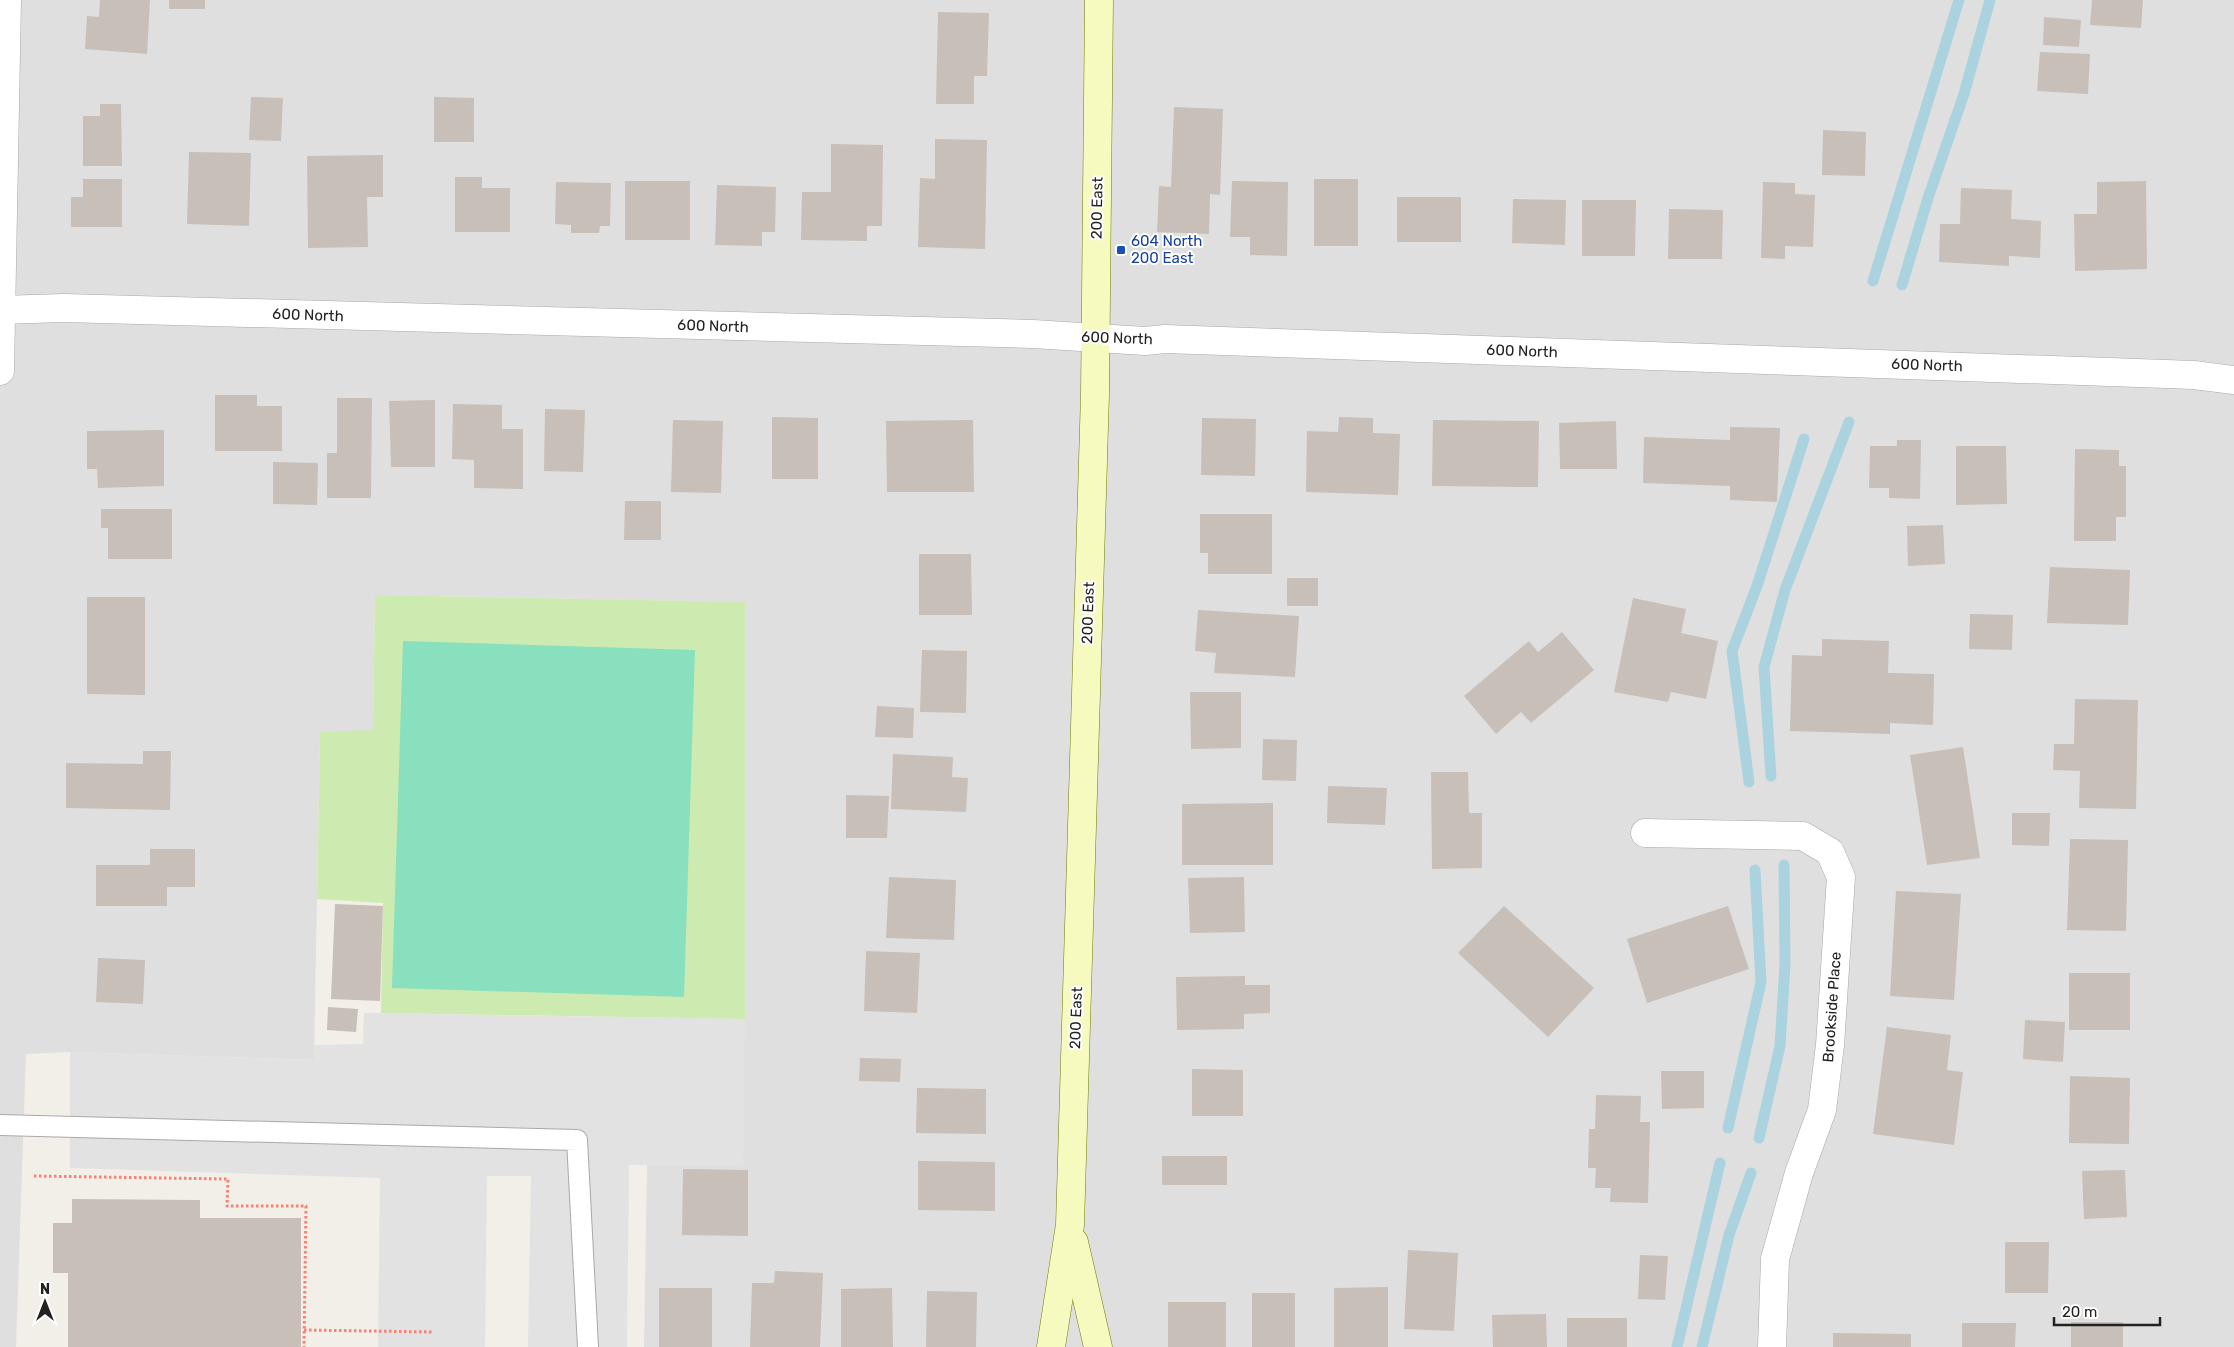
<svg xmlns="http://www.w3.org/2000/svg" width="2234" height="1347" font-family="Rubik,sans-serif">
<rect width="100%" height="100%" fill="#f2efe9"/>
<!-- residential -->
<path fill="#e0dfdf" d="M0 0H2234V1347H644L647 1165 743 1164 745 602 375 595 373 731 320 733 314 1060 70 1052 26 1054 16 1347H0Z"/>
<!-- grass -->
<path fill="#cdebb0" d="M375 595 745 602V1019L381 1013 383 903 317 899 320 732 373 730Z"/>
<!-- pitch -->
<path fill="#88e0be" d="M403 641 695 650 684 997 392 988Z"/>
<!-- parking -->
<path fill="#e2e2e2" d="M364 1013 745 1019 743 1165H629L627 1347H528L531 1176H487L485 1347H378L380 1178 70 1168V1052L314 1060 315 1045 363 1044Z"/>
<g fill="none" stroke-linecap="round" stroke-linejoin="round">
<!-- stream -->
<g stroke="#aad3df" stroke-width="11">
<path d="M1873 281 1959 0"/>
<path d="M1902 285 1928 198 1964 94 1990 0"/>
<path d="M1771 776 1764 667 1785 590 1849 422"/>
<path d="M1749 782 1732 651 1757 586 1804 439"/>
<path d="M1728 1128 1761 982 1755 870"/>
<path d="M1759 1138 1780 1046 1785 965 1784 865"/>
<path d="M1677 1347 1720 1163"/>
<path d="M1702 1347 1729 1235 1751 1173"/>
</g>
</g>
<!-- building -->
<g fill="#c7bfb8">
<path d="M100 0H150L147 54 85 49 87 16 99 17Z"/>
<rect x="169" y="0" width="36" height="9"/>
<path d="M2092 0H2143L2141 28 2090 25Z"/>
<path d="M938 12 989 13 987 76H974V104H936Z"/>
<path d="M2044 17 2081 20 2079 47 2043 45Z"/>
<path d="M2040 52 2090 54 2088 94 2037 91Z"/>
<path d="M251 97 283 98 281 141 249 140Z"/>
<path d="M434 97 474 98V142H434Z"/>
<path d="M100 104H121L122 166H83V116H100Z"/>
<path d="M1174 107 1223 109 1220 195 1210 194 1209 234 1157 232 1159 186 1171 187Z"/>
<path d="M1823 130 1866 132 1865 176 1822 175Z"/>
<path d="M935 139 987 140 985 249 918 247 920 178 935 179Z"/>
<path d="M831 144 883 145 882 226H867V241L801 240 802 192H831Z"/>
<path d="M189 152 251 153 249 226 187 224Z"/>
<path d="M383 155V197H367L368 247 308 248 307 156Z"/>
<path d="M455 177H482V188H510V232H455Z"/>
<path d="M83 179H122V227H71V197H83Z"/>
<rect x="1314" y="179" width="44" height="67"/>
<rect x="625" y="181" width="65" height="59"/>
<path d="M1232 181 1288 182 1287 256 1250 255V237H1230Z"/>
<path d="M2146 181 2147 269 2075 271 2074 214H2097V182Z"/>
<path d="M556 182 611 183 610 226H600L599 233H571V225L555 224Z"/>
<path d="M1763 182 1795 183V194L1815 195 1813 247 1785 246V259L1761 258Z"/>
<path d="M717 185 776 187 775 232H762V246L715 245Z"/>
<path d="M1961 188 2012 190 2011 219 2041 221 2040 258 2009 256V266L1939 262 1940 224H1960Z"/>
<rect x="1397" y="197" width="64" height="45"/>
<path d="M1513 199 1566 200 1565 245 1512 243Z"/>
<path d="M1582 200H1636L1635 256H1582Z"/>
<path d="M1669 209 1723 210 1722 259H1668Z"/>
<path d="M215 395H257V406H282V451H215Z"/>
<path d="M337 398H372L371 498H327V453H337Z"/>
<path d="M435 400V467H391L389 401Z"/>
<path d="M453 404 502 405V429H523V489L474 488V460L452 459Z"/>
<path d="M545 409 585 410 583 472 544 471Z"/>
<path d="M772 417 818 418V479H772Z"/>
<path d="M1339 417 1373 418V433L1400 434 1398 495 1306 492 1307 431 1338 432Z"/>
<path d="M1202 418 1256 419 1255 476 1201 475Z"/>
<path d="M673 420 723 421 721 493 671 492Z"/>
<path d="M973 420 974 492H887L886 421Z"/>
<path d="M1433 420 1539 421 1538 487 1432 486Z"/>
<path d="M1616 421 1617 469H1560L1559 423Z"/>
<path d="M1730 427 1780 428 1777 502 1730 500V486L1643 483 1644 437 1730 440Z"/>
<path d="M164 430V486L98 488 97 469H87V431Z"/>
<path d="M1897 440H1921L1920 499 1889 498V488H1869L1870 446H1897Z"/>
<path d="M1956 446H2006L2007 504 1956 505Z"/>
<path d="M2075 449 2119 450V466H2126V517H2116V541H2074Z"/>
<path d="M273 462 318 463 317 505 273 504Z"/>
<path d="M625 501H661V540H624Z"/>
<path d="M101 509H172V559H108V528H101Z"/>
<path d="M1200 514H1272V574H1208V553H1200Z"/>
<path d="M1943 525 1945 564 1908 566 1907 526Z"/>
<path d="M919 554H971L972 615H919Z"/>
<path d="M2050 567 2130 570 2128 625 2047 623Z"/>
<rect x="1287" y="578" width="31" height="28"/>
<path d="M87 597H145V695L87 694Z"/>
<path d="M1633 598 1686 609 1681 633 1718 641 1706 699 1671 692 1668 702 1614 692Z"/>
<path d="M1198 610 1299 616 1295 677 1214 673 1216 653 1195 651Z"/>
<path d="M1970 614 2013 615 2012 650 1969 649Z"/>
<path d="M1562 632 1594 670 1531 723 1521 712 1496 734 1464 696 1529 641 1538 652Z"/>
<path d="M1822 639 1889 641 1888 673 1934 674 1933 725 1890 723V734L1790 731 1792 655 1822 656Z"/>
<path d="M922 650 967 651 966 713 920 712Z"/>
<path d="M1190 692H1241V748L1191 749Z"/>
<path d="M2075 699 2138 700 2136 809 2079 808 2080 771 2053 770 2054 744H2074Z"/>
<path d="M877 706 914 708 913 738 875 737Z"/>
<path d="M1263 739 1297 740 1296 781 1262 780Z"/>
<path d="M1963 747 1980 858 1927 865 1910 755Z"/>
<path d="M143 751H171L170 810 66 808V763L143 764Z"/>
<path d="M893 754 953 757 952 777 968 778 966 812 891 809Z"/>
<path d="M1431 772H1468L1469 813H1482V868L1432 869Z"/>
<path d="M1328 786 1387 788 1385 825 1327 823Z"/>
<path d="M846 795 889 796 887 838H846Z"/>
<path d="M1273 803V865H1182V804Z"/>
<path d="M2012 813H2050L2049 846 2012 845Z"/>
<path d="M2070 839 2128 840 2126 931 2067 930Z"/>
<path d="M150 849H195V887H167V906H96V865H150Z"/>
<path d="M889 877 956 880 954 940 886 938Z"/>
<path d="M1244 877 1245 932 1190 933 1188 878Z"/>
<path d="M1896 891 1961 894 1954 1000 1890 996Z"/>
<path d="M335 904 383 906 380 1001 331 999Z"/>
<path d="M1504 906 1594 988 1548 1037 1458 953Z"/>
<path d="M1728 906 1749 969 1647 1003 1627 939Z"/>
<path d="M866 951 920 953 917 1013 864 1011Z"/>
<path d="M98 958 145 960 143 1004 96 1002Z"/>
<rect x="2069" y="973" width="61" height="57"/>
<path d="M1245 976V985H1270V1013L1244 1014V1029L1177 1030 1176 977Z"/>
<path d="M328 1007 358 1009 356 1032 327 1030Z"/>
<path d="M2025 1020 2065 1022 2063 1062 2023 1059Z"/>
<path d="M1887 1027 1951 1035 1947 1070 1963 1072 1954 1145 1873 1134Z"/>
<path d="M860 1058 901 1059 900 1082 859 1081Z"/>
<path d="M1192 1069 1243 1070V1116H1192Z"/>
<path d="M1661 1071H1704V1108L1662 1109Z"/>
<path d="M2070 1076 2130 1078 2129 1144 2069 1143Z"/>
<path d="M917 1088 986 1089V1134L916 1133Z"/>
<path d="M1596 1095 1641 1096 1640 1122H1650L1648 1203 1610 1202 1611 1188H1595L1596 1168H1588L1589 1129H1595Z"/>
<rect x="1162" y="1156" width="65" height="29"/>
<path d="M918 1161 995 1162V1211L918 1210Z"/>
<path d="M683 1169 748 1170V1236L682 1235Z"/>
<path d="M2125 1170 2127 1217 2084 1219 2082 1171Z"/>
<path d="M72 1199 200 1200V1218H301V1347H68V1273H53V1223H72Z"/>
<path d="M2005 1242H2049L2048 1293H2005Z"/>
<path d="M1408 1250 1458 1253 1454 1331 1404 1329Z"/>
<path d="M1640 1255 1668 1256 1665 1300 1638 1299Z"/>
<path d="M775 1271 823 1273 820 1347H750L752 1283H774Z"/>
<path d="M1388 1287V1347H1334V1288Z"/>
<rect x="659" y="1288" width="53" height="59"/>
<path d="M892 1288 893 1347H841V1289Z"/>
<path d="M927 1291 977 1292 976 1347H926Z"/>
<rect x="1252" y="1293" width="43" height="54"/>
<rect x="1168" y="1302" width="58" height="45"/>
<path d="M1546 1314 1547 1347H1493L1492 1315Z"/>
<rect x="1567" y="1318" width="60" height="29"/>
<rect x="2071" y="1322" width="52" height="25"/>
<path d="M1962 1323H2016L2015 1347H1962Z"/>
<path d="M1833 1333 1911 1334V1347H1833Z"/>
</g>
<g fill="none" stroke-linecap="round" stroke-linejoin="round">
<!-- service casing -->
<g stroke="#a9a9a9" stroke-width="22">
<path id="service" d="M0 1125 577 1140 588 1347"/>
</g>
<!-- minor casing -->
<g stroke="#a9a9a9" stroke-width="29">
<g id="minor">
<path d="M0 310 64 308 1033 334 1145 341 1165 339 2194 375 2234 380"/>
<path d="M0 371 7 0"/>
<path d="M1645 833 1803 836 1830 852 1841 877 1830 1045 1822 1110 1799 1173 1775 1259 1772 1347"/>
</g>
</g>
<!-- secondary casing -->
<g stroke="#707d05" stroke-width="29">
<g id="secondary">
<path d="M1074 1242 1098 1347"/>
<path d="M1051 1347 1070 1225 1095 394 1099 0"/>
</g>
</g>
<!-- path -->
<g stroke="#fa8072" stroke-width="3" stroke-dasharray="2.5 2.5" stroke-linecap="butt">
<path d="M34 1176 228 1179 227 1206H306L304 1347"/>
<path d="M304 1330 433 1332"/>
</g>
<!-- service -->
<use href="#service" stroke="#fff" stroke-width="20"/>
<!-- minor -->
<use href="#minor" stroke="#fff" stroke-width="28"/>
<!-- secondary -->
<use href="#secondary" stroke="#f7fabf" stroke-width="28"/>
</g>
<!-- markers -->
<rect fill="#1a4fb4" stroke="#fff" stroke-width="2" x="1116" y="245" width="10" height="10" rx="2.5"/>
<g text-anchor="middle" stroke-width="4" stroke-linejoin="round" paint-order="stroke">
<!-- street labels -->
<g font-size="15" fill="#222" stroke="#fff">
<text transform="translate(1097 208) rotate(-89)" y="5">200 East</text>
<text transform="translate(308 315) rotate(2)" y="5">600 North</text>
<text transform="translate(713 326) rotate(2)" y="5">600 North</text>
<text transform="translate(1117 338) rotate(2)" y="5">600 North</text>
<text transform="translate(1522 351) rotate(2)" y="5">600 North</text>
<text transform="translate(1927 365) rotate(2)" y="5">600 North</text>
<text transform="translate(1088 613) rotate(-88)" y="5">200 East</text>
<text transform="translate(1832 1007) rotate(-86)" y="5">Brookside Place</text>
<text transform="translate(1076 1018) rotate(-88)" y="5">200 East</text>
</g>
<!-- transit labels -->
<g font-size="15" fill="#164399" stroke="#fff" text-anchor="start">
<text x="1131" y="246">604 North<tspan x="1131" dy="17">200 East</tspan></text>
</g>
</g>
<!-- north arrow -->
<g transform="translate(45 1302)" stroke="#ffffff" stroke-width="4" paint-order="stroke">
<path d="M0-4L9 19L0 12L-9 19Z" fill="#222222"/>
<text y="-8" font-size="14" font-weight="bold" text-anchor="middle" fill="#222222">N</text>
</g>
<!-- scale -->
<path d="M2054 1317v8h106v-8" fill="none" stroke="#222222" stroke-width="2.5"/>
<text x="2062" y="1317" font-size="15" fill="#222222" stroke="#ffffff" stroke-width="4" paint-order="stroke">20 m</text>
</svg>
